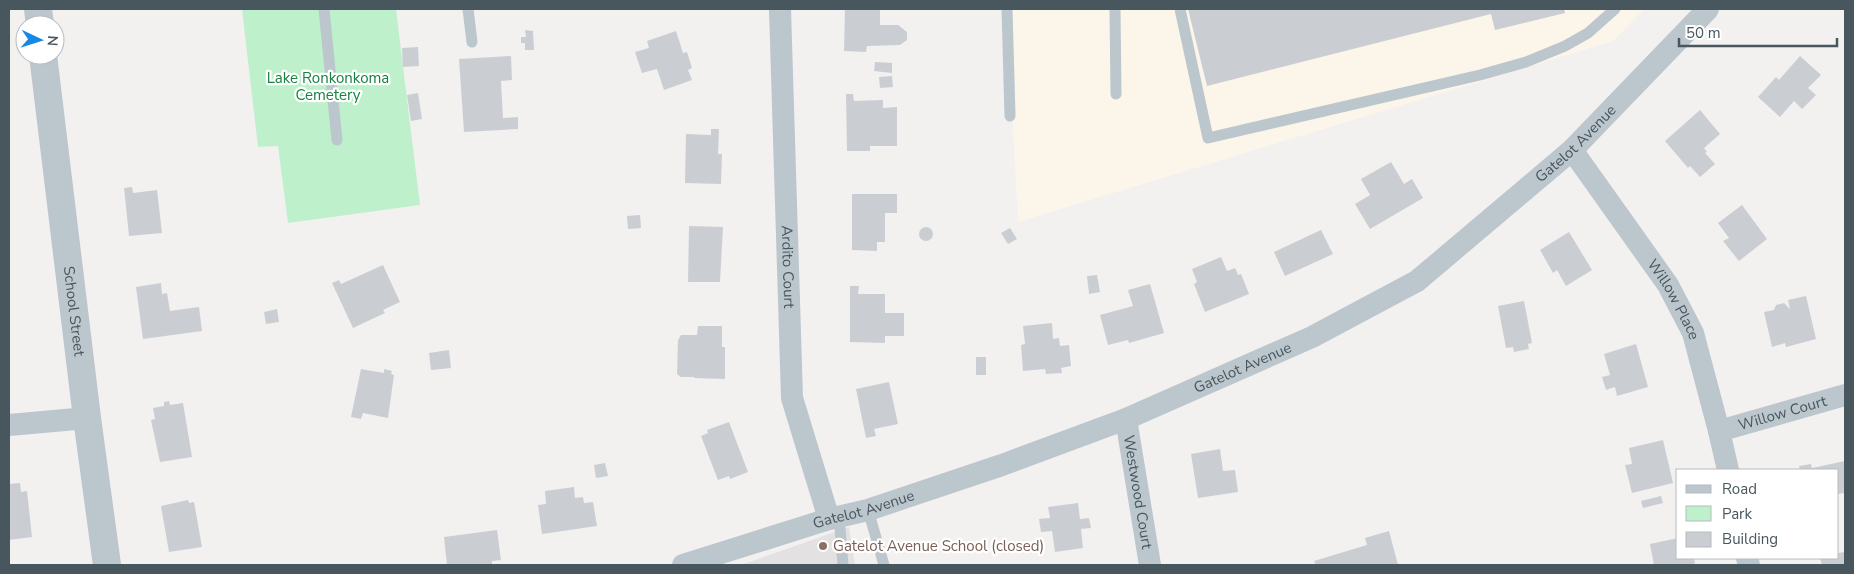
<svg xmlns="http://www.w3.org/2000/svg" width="1854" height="574" font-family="'Nunito Sans',sans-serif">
<rect width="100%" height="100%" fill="#f3f0f0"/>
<!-- commercial -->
<path fill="#fcf5ea" d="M1007 9H1644L1613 41 1018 222Z"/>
<!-- education -->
<path fill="#e4e1e2" d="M849 527 855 565H741Z"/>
<!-- green -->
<path fill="#bff0cc" d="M242 9H396L420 205 288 223 278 146 258 147Z"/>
<!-- building -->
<g fill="#caced3">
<path d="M845 9H880V25H898L907 32V40L900 45 867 46 866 52 844 51Z"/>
<path d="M1188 9H1564L1565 13 1495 30 1491 14 1207 86Z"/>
<path d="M525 30 533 31 534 50H525V43H521V37H526Z"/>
<path d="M676 31 683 53 687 52 692 68 688 70 692 80 664 90 657 69 642 73 635 52 649 48 647 41Z"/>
<path d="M418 47 419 66 403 67 402 48Z"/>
<path d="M511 56 512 80 501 81 503 118 518 117V129L464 132 459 59Z"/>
<path d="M1800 56 1821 75 1808 88 1816 95 1802 109 1794 101 1780 117 1758 97 1776 77 1779 80Z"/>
<path d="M875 62 892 63V73L874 71Z"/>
<path d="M892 76 893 87 880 88 879 77Z"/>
<path d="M418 93 422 119 411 121 407 95Z"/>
<path d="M846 94H853L854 101 883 100V108L897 107V146H870V151H847Z"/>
<path d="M1700 110 1720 134 1704 148 1707 152 1705 153 1715 164 1700 177 1690 166 1688 168 1665 141Z"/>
<path d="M711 129H719L718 154H722L721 184 685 183 686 134 711 135Z"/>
<path d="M1391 162 1404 184 1412 179 1423 198 1370 229 1355 204 1370 195 1361 179Z"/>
<path d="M132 187 133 193 157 190 162 233 129 236 124 188Z"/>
<path d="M852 194H897V213H885V242H877V251L852 250Z"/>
<path d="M1742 205 1767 239 1739 261 1723 241 1729 238 1718 223Z"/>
<path d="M640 215 641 228 628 229 627 216Z"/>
<path d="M689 226 723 227 720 282H688Z"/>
<circle cx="926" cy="234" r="7"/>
<path d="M1010 228 1017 239 1008 244 1001 233Z"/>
<path d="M1321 230 1333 254 1285 276 1274 252Z"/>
<path d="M1569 232 1592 270 1566 286 1557 270 1553 273 1540 250Z"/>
<path d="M1221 257 1227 271 1235 268 1238 275 1241 274 1249 294 1205 312 1194 284 1197 282 1192 269Z"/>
<path d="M383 265 400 302 383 310 385 313 353 328 332 283 339 280 341 284Z"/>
<path d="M1097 275 1100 292 1089 294 1087 276Z"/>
<path d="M161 283 162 294 167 293 170 311 199 307 202 331 143 339 136 287Z"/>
<path d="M1150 284 1164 333 1129 343 1128 340 1108 345 1100 315 1133 306 1128 290Z"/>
<path d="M850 286H859L858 294H885V313H904V336H885V343L850 342Z"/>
<path d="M1806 296 1816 339 1786 347 1785 343 1772 347 1764 312 1774 310 1776 305 1784 303 1790 309 1788 300Z"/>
<path d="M1524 301 1532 343 1528 344 1529 349 1514 352 1513 347 1506 348 1498 306Z"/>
<path d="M277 309 279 322 266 324 264 312Z"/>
<path d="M1052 323 1053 339 1059 338 1060 346 1069 345 1071 366 1061 368 1062 373 1046 374 1045 369 1023 371 1021 345 1025 344 1023 326Z"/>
<path d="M698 326H722V347H725V379L694 378V377H681L677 374 678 340 681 335H697Z"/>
<path d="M1636 344 1648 387 1617 396 1615 387 1606 390 1602 377 1610 375 1604 354Z"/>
<path d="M449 350 451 368 431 370 429 353Z"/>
<rect x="976" y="357" width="10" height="18"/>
<path d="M361 369 384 373V369L392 371 391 374 394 375 388 418 363 413 361 419 351 417Z"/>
<path d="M889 382 898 424 874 429 876 436 866 438 856 389Z"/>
<path d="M169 401 170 405 183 403 192 457 160 462 151 420 155 419 153 408 164 406V402Z"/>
<path d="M729 422 748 472 730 479 729 476 718 480 701 436 708 433 707 430Z"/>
<path d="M1663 440 1673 483 1632 493 1625 465 1632 464 1629 448Z"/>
<path d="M1220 449 1223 471 1235 470 1238 492 1198 498 1191 454Z"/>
<path d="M1845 461V493L1838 494V470H1800L1799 466 1811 464 1812 468Z"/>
<path d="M605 463 608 476 596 478 594 465Z"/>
<path d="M20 483 21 492 27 491 32 537 9 540V484Z"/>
<path d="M574 487 575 498 583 497 584 503 593 502 597 526 542 534 538 505 546 504 545 491Z"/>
<path d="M1661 496 1663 503 1643 508 1641 501Z"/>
<path d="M188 500 189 503 194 502 202 547 169 552 161 506Z"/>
<path d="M1078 503 1080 519 1089 518 1091 528 1081 529 1083 548 1055 552 1052 531 1041 532 1039 519 1050 518 1048 507Z"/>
<path d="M497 530 501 560 492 561V565H447L444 537Z"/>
<path d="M1389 531 1398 565H1316L1314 561 1367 545 1365 538Z"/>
<path d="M1678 538V558H1694L1695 563 1691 565H1654L1650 544Z"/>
<path d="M1845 552V565H1822L1820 558H1838V553Z"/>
</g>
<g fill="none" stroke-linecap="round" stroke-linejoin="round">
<!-- service -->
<g stroke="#bcc6cd" stroke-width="11">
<path d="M324 9 337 140"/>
<path d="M468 9 472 42"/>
<path d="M1007 9 1010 116"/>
<path d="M1115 9 1116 94"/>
<path d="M1180 9 1208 138 1480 75 1526 62 1565 46 1588 33 1615 9"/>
<path d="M868 510 884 565"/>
<path d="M839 516 843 565"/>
</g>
<!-- minor -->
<g stroke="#bcc6cd" stroke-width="22">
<path id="s1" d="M780 9 792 398 829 519"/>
<path id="s2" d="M1572 150 1668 285 1693 333 1719 431 1728 470"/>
<path id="s3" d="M1126 419 1150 565"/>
<path d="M9 425 87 418"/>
<path id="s4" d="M1719 431 1845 395"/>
<path d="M1747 558 1749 565"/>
<path id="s5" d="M683 565 829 519 868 510 1002 465 1126 419 1312 337 1417 281 1572 150 1708 9"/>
</g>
<!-- tertiary -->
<g stroke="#bcc6cd" stroke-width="28">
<path d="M38 9 40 25"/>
<path id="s6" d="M43 55 87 418 107 565"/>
</g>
</g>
<!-- markers -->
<circle fill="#8d6e63" stroke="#fff" stroke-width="2" cx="823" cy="546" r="5"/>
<g text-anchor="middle" stroke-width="4.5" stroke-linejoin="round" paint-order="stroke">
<!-- park labels -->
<g font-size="15" fill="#178140" stroke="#fff">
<text x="328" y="83">Lake Ronkonkoma<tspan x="328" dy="17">Cemetery</tspan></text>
</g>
<!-- street labels -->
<g font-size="15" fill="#48565e" stroke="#fff">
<text dy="5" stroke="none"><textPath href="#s5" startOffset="999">Gatelot Avenue</textPath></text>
<text dy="5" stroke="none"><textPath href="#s1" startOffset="258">Ardito Court</textPath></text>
<text dy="5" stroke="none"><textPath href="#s2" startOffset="181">Willow Place</textPath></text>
<text dy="5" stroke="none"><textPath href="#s6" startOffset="258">School Street</textPath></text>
<text dy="5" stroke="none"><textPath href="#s5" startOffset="594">Gatelot Avenue</textPath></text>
<text dy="5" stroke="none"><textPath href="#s4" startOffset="66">Willow Court</textPath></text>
<text dy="5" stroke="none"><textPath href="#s3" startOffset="74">Westwood Court</textPath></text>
<text dy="5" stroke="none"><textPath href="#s5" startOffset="189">Gatelot Avenue</textPath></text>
</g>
<!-- education labels -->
<g font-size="15" fill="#785e54" stroke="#fff" text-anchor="start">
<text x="833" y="551">Gatelot Avenue School (closed)</text>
</g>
</g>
<!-- border -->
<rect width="1854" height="574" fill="none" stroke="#48565e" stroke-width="20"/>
<!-- legend -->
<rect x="1676" y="469" width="162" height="90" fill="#ffffff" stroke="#b6bbbf"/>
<rect x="1686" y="485" width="25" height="8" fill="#bcc6cd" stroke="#b6bbbf"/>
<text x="1722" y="494" font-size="15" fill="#48565e">Road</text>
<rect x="1686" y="506" width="25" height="15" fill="#bff0cc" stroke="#b6bbbf"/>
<text x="1722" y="519" font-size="15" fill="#48565e">Park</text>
<rect x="1686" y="532" width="25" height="15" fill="#caced3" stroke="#b6bbbf"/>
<text x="1722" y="544" font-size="15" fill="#48565e">Building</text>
<!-- north arrow -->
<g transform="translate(40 40) rotate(94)"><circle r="24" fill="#ffffff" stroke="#b6bbbf"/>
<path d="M0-4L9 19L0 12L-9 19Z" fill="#1888e5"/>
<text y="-8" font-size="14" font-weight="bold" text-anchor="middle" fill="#48565e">N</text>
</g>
<!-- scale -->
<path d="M1679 38v8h158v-8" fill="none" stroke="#48565e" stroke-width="2.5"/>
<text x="1686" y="38" font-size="15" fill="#48565e" stroke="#ffffff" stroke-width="4" paint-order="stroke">50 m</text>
</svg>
